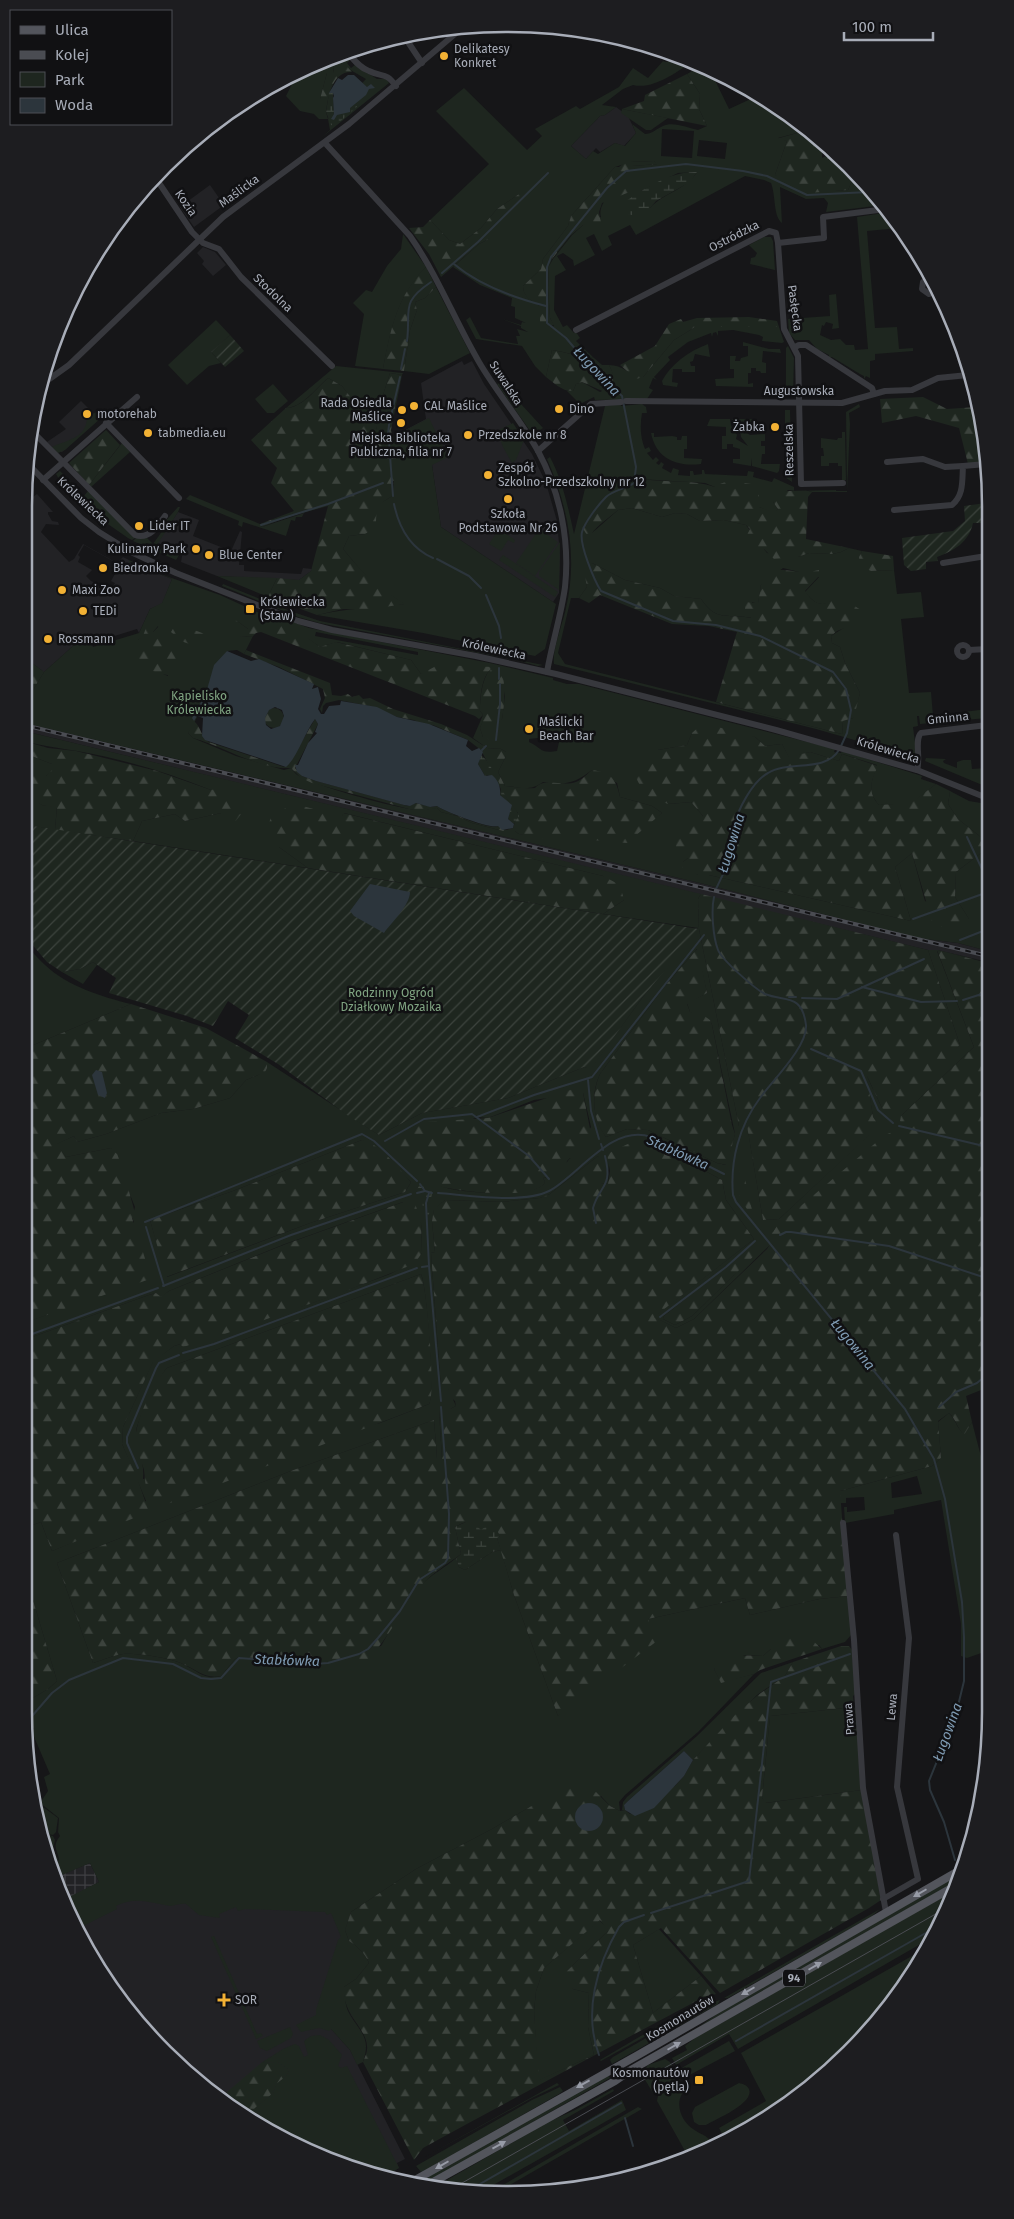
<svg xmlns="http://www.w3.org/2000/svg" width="1014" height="2219" font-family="'Fira Sans',sans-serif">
<defs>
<pattern id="industrial-grid" width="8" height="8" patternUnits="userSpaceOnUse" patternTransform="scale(1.25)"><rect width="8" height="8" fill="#222225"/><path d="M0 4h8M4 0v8" fill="none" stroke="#3f3f43"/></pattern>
<pattern id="forest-firs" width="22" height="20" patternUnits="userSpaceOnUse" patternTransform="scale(1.25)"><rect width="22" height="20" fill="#1e261f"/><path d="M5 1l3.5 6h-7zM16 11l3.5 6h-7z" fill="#3c433d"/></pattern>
<pattern id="wetland-marsh" width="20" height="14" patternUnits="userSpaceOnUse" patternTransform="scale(1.25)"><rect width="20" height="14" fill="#1e261f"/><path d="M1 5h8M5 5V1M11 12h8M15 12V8" fill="none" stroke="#3c433d"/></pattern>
<pattern id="garden-furrows" width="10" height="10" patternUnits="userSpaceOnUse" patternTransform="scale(1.25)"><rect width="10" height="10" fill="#1e261f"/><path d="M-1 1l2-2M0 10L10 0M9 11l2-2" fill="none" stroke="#3c433d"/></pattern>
</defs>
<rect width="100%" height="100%" fill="#161618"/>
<!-- built -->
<g fill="#222225" fill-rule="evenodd">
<path d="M616 107 628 116 636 133 624 146 615 143 600 152 596 148 586 159 571 146 600 116 605 115Z"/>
<path d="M210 185 224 205 194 227 180 207Z"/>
<path d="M203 247 215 252 226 265 213 276 202 264 204 261 197 253Z"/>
<path d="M462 361 464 365 472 361 484 384 532 454 546 483 557 521 560 555 559 593 553 602 441 527 432 465 392 437 426 419 421 383Z"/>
<path d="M81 401 99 419 62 452 57 451 47 442 66 429 59 422Z"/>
<path d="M25 489 33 497 37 494 53 512H48V514L52 521 58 522 59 525 46 524 41 532 69 562 74 559 83 544 117 563 123 557 129 560V562L172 579 162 604 150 609 139 633 137 629 92 643 93 648 82 638 44 672 24 657V520L29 521 24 517ZM84 545 120 565 111 581 115 583 111 590 91 581 86 576 92 570 78 562 80 557 78 555Z"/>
<path d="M178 512 199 520 193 536 231 551 240 531 242 532 239 565H244V571L301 574 303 568 312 569 311 571 299 580 217 576 181 562 182 556 156 545Z"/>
<path d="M24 723 704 884 918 938 958 943 988 951V962L937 950H928L24 731Z"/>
<path d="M126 1898 351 1912 318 2014 350 2050 405 2159 397 2163 399 2168 385 2176 266 2131 189 2076 143 2030 88 1953 75 1924Z"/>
</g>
<!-- industrial -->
<path fill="url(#industrial-grid)" d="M90 1863 99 1882 71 1897 61 1875Z"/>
<!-- green -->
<g fill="#1e261f" fill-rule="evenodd">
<path d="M341 55 346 61 349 58 350 60 347 63 351 68 355 65 377 79H387L389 83 321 138 330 130 328 119H319L314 114 300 111 286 96 293 82 326 60 324 64 325 66 334 67 333 73H327L320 99 321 112H326L328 119 366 79 347 68 337 56Z"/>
<path d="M679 57 693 61C677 72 653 90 633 85L623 89 602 105 616 107 605 115 600 116 571 146 586 159 593 151 598 154 615 143 625 146 636 133 632 124 645 134C652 134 656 129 663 126 673 121 688 128 698 130L707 126 699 109 700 94 687 74 701 66 711 72 729 109 755 97 801 123 808 130 778 138 787 141 775 175 830 191 848 190 854 176 883 205 826 212 828 203 824 198 806 199 780 187 782 223C773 216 776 196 771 183L764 180 745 176 636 235 630 225 608 236 612 245 602 251 594 234 586 238 595 255 574 266 573 260 563 253 557 256 566 270 555 276 554 310 563 327 567 325 574 333 576 332 580 338 576 341 594 358C579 357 567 352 552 350L546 377 535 366 522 346 476 339 466 320 470 317 481 338 518 344 516 336H520L517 329 528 332 521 328V326L502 319 521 325 522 322 526 323 515 318V307L511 306 512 298 480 285 453 267 479 244 487 240 519 194 497 209 481 228 460 244 449 240 430 220 489 164 436 111 464 88 527 150 542 136 535 129 576 106 580 109 619 87 633 68 648 78 663 61 666 62ZM662 129 694 131 692 158 661 156ZM699 140 727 143 725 159 697 156ZM654 161 657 164 632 166C623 178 596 203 601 217L583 225 572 235 553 259 549 266 548 288 550 318 554 326 540 327V306C531 300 523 296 523 286L541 269 543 259 568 226 571 216 615 167 631 162ZM697 172C686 190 663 193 650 208L641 191 678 173Z"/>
<path d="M622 109 668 118 651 130H646L621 113Z"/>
<path d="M890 212 899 228 867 231 875 328 897 327 899 349 913 348V351L875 354V360L870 361V378L866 376 864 379V376L860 374 832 357 829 358V355L817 349 809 340H795L789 333 788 319 830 316 829 295 836 294 839 328 832 329 833 324 826 322 824 326 822 325 820 335 831 340 840 339 846 345H854L855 350 868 349 857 217Z"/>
<path d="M403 234 426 267C396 298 391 329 383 369L355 366 364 314 353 303 366 290 372 292 387 266 401 249Z"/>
<path d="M764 237H771L773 241 775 270 750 264 751 258 755 257 757 253 749 245Z"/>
<path d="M436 287 470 353 429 374 404 371 410 330 417 310 415 302 425 298Z"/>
<path d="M216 320 230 335 211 352 221 363 209 366 187 385 168 365Z"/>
<path d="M695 327H779L784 342 782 343 762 341 763 337 759 335 733 330 718 331V336L716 332 713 333 712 337 711 333 688 342 668 357 670 360 654 377 657 380 653 378 649 388 653 390 647 399 595 400 594 397 580 404 567 391H573L576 384 582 382 600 392C615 385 616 379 609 365 623 365 629 375 643 377L674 340Z"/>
<path d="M743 342 769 349H780L781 353 763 351 762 362 766 363V373H761L760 371H756V368H751V373H748V384L753 383V387L716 386 715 379 734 378V369H730V356H736L735 361H740L741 358 748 356V346H743Z"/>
<path d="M708 344 710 357 695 354 693 361 690 362 691 366H695V372H682V369H673L672 382 678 383 677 387 663 385 662 381C671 364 689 351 708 344Z"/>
<path d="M788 346 794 358 793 396H786V348Z"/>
<path d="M336 366 403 373 402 375 390 373 384 392 376 431 342 386 328 378C316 388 302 408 286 408Z"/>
<path d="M500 383 504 385 503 389 509 391 510 387 513 388 510 392 543 428 533 435 497 384Z"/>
<path d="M273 384 288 401 274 413H267L255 399Z"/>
<path d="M621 404V406L642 404 646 407 647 413H642C640 425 640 437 645 449L649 447 651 451 647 453 653 460 656 457 659 460 656 463 659 465 661 462 664 464 662 468 671 473 673 468 679 470 678 475 690 476V471H693L694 475 702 474V470H704L705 474 747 476 748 471 754 472 753 477 772 482 774 478 794 487V491L836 490V491H847L846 412 859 404 860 407 849 413 850 424 847 492H812C805 489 796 492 788 490L773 502 778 509 774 513 759 507V493L715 487 705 483 639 479 592 533 618 510 632 508 662 517 675 513 687 514 700 521 724 520 746 525 767 553 798 557 809 553 832 554 841 552 849 548 862 551 859 557 871 571 894 570 897 594 921 592 924 617 901 619 909 693 931 692 933 716 987 709V718L920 724 919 716H917L918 726 913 727 917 758 816 729 554 664C552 650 563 623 566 608 578 557 568 506 547 459L550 457C563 482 568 507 574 534L605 406ZM592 563 625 580 660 588 674 596 701 599C717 623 728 613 752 618V602L758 604 761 585 783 568 819 577 805 592C814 603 822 609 834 599L845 627 831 636 832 643 840 647 845 663 860 693 853 718 843 721 842 734 565 664 558 653 571 598H579L587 587 585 572Z"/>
<path d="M785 410H790L792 482 785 477Z"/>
<path d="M96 412 101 418 65 450 58 453 52 447C66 440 86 439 87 418Z"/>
<path d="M429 418 448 457 432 465 441 527 556 604 545 649 535 656 423 633 317 615C346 608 375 608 404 604L378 587 358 567 343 549 349 536 365 534 379 504 394 495 392 437Z"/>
<path d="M710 419H730L731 426 737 435 736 439 748 446 741 437 740 431 736 432 732 419H754V423L747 424V433L750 435 765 434V441H761V446H765V454H762L761 464H780L779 471 777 473 752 466V458L751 466 733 463V459H740V449L733 447V444H727V449H722V436H726V427L707 426Z"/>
<path d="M513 423 524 440 516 460 512 463 503 447 497 431Z"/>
<path d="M842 432H845L846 480H842V466H838V463H829V466H821V456H824L823 448H821V438L837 440 838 438H842Z"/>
<path d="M651 433H654V437L672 436 677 437V440H681L682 436H687V449H684V458L702 459 701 464C677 467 656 459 651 433Z"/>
<path d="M122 443 130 452 91 487 89 485Z"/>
<path d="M60 471 84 496 88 491 135 538 132 540 128 538 95 515 59 479 56 474Z"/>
<path d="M190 495 260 524 262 527 304 513 302 517H296L295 521 291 520 286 536 243 522 242 527 238 525 239 521 186 499Z"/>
<path d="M178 507H180L178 512 157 545 179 555 176 560 133 541 136 538H147L153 544 163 530 160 528 162 525Z"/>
<path d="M499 529 515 540 514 543 508 540 501 551 489 544Z"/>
<path d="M539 529 558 542 535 576 516 563Z"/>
<path d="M560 542 559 590 539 576V572Z"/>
<path d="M503 555 558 592 555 597 499 560Z"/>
<path d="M129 560 166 576 220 595 257 612 272 614 309 628 490 663 553 678V680L567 684H579L835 749 834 752 841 753 842 751 922 776 921 779 936 784 911 804 879 805C866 790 872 782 877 765L842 754 839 761 810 752 789 758 782 744 765 746 755 737 692 733 687 745 658 750 668 804 691 802 703 816 688 852V858L683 862 698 875H709L911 921 895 867 912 853 925 901 969 919 955 897 956 872 981 853 987 858 988 951 958 943 918 938 704 884 24 723V705L44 672 82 638 93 647 139 633 150 609 162 603 172 579 131 562 129 563ZM237 621 248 629 307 638 320 647 337 642 411 660 421 674 492 667C482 677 480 697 480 711L483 715 473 738 487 748 501 749 506 752V756L498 772 505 786C520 787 530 792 543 782 565 786 575 783 592 770L617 783 620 797 652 806 662 813 645 825 547 837 519 834 515 831H503L472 823 457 816 441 812 437 808C432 808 427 810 422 810 407 812 308 784 296 774 294 772 293 770 291 768L284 770 236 756 193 738 188 733 192 728 227 651 237 650 244 654 253 636 241 637ZM158 626 168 676 156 671 138 640 153 632ZM316 632 418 652V655L315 636ZM503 675 502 682 505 696 502 719 483 737 480 728ZM548 733 559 742 557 751C540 754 542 748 529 742V739L546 737Z"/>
<path d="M217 576 277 578 268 597Z"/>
<path d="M223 584 290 611 320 621 543 665 538 666 516 660 319 623 298 617 222 586Z"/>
<path d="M24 731 701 894 698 899 699 929 739 1126 747 1125 763 1220 779 1219 878 1126 873 1117 866 1074 882 1108 960 1045 928 950H937L988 962 937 951 974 1047 901 1116 907 1129 769 1246 694 1319 676 1328 653 1317 754 1239 726 1200 722 1180 647 1140 609 1160 608 1184 601 1183 598 1156 550 1194 540 1198 502 1202 445 1200 434 1210 432 1221 435 1252 431 1253 441 1388H448L456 1406 450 1409H439L442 1459H437L434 1420 296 1469 57 1563 93 1663C103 1660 114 1655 123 1654 138 1653 172 1658 185 1665 199 1672 205 1680 221 1676L235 1659 239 1657 276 1658 381 1646C393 1625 406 1602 422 1584 432 1574 446 1567 456 1558L459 1567 465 1570 492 1552 501 1550 514 1595 558 1716 648 1619 745 1598 750 1615 819 1599 848 1596 852 1634 845 1642 822 1649 819 1645 771 1649 763 1656 745 1655 714 1669 721 1682 754 1674 698 1732 625 1795 619 1802 620 1811 610 1806 601 1796H585L530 1807 492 1829 416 1869 351 1912 345 1930 349 1941C358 1947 365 1953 369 1963L356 1979 344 1987C345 1995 345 2004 348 2011 359 2032 372 2036 363 2062L357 2065 350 2050 331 2029 329 2031 319 2028 301 2032 296 2025 316 2015V2010L338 1940 341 1937 331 1913 327 1915 325 1912 245 1909 238 1911 236 1907 219 1914 220 1918 199 1915 186 1904C180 1903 175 1906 170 1906 151 1903 135 1896 116 1906L117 1909 77 1929 63 1898 71 1896 99 1882 90 1863 62 1875 69 1891 62 1895 54 1874 59 1859C57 1849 52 1846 60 1836L58 1832 59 1818 40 1803 48 1791 44 1777 50 1774 32 1732 34 1728H26L24 1703 48 1689 57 1681 24 1570V1528L41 1522 52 1551 87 1536 146 1501 122 1444 123 1427 153 1361 174 1346 309 1304 390 1274 415 1261 422 1253 421 1223 403 1202 285 1244 169 1291 161 1298 156 1293 149 1295 24 1340V1323L46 1315 134 1222 132 1218 135 1207 111 1148 66 1157 56 1144 74 1136 77 1142 106 1134 161 1113 193 1109 230 1098 246 1080 258 1075 267 1068V1062L379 1135 422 1113 508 1098 584 1067 591 1068 642 998 698 928 603 914 624 900 603 876 344 813 342 816 279 847 308 868 133 841 142 821 175 814 185 821 221 813 211 790C169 773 123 759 77 751 59 748 42 746 24 741ZM697 949 707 993 687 1003 690 1012 710 1020 712 1025 735 1134 726 1165 717 1163 648 1130 627 1129 606 1137C593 1118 590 1095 600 1074L664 987ZM583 1093 591 1127C581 1142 563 1176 543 1178L545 1182C538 1198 463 1193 447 1188 438 1186 432 1180 425 1174L471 1120 477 1117 488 1118 534 1100ZM362 1140 377 1148 411 1182 405 1192 310 1223 167 1277 150 1220 233 1191ZM747 1249 735 1274 692 1316 675 1325 663 1319 664 1316ZM421 1274C427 1286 435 1396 429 1404L380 1423 143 1479C145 1464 138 1449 136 1434 135 1423 159 1377 167 1368Z"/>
<path d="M985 746H987V787L925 761 926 758 946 759 943 761 944 763 957 768V762L963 760H971L972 769 987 768Z"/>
<path d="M24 753 52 764 53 771 46 776 24 784Z"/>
<path d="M950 791 969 801 987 804V842L958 819 948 804Z"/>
<path d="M26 794 42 805 57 807 55 830 34 826 24 860V795Z"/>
<path d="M24 942C31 950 37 958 45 965 67 986 102 997 131 1004L24 1049Z"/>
<path d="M93 962 97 965 83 984 62 972 80 969Z"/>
<path d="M949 1413C956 1420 956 1427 964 1434L972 1422 990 1491V1650L967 1658 961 1656V1624L941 1500 894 1510V1514L845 1523 844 1507H847V1512L865 1510 864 1497 846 1498V1503H840V1491L932 1466 941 1458 938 1422ZM917 1476 922 1494 892 1498 891 1483Z"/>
<path d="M793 1662 785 1676 757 1695 693 1760 684 1751 628 1801 624 1805 625 1810H622L623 1802 627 1797 697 1736 761 1673Z"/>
<path d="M854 1707 857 1711 862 1790 765 1803 762 1798 770 1716Z"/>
<path d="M39 1804 58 1818 56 1832 53 1835 44 1833Z"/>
<path d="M44 1834 53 1836 55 1840 53 1849 58 1859 53 1871 55 1881 49 1868Z"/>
<path d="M960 1874 959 1880 639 2061 700 2026 725 2008Z"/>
<path d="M955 1890 931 1938 738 2049 729 2034 676 2065 672 2058 687 2050 685 2046 695 2038Z"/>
<path d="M880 1909 871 1917 728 1998H724Z"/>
<path d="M599 1920 609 1930 567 1971 573 1989 589 1993 588 2027 594 2055 538 2081 534 2011 536 1991 544 1968Z"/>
<path d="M659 1929 701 1976 653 2013 633 1945Z"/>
<path d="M214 1936 257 2034 261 2033 263 2036 256 2039 211 1937Z"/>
<path d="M926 1948 909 1980 870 2031 748 2131 726 2141 719 2128 766 2101 741 2053Z"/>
<path d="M702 2000 709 2001 601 2061 600 2060Z"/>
<path d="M720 2000 718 2004 612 2064 610 2060 613 2057 702 2006Z"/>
<path d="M290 2027 293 2034 291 2038 267 2051 260 2048 257 2041Z"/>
<path d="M320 2035 329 2040 342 2055 338 2066 341 2068 347 2066 348 2068 399 2168 385 2176 266 2131 247 2117 248 2113 273 2093 276 2084 285 2077 289 2070 277 2062 261 2063 283 2049 295 2044 299 2046 304 2057 308 2055 304 2041 311 2036Z"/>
<path d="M729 2041 735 2051 682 2079 678 2070Z"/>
<path d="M665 2059 670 2062 680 2080 653 2093 644 2078V2070L648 2065Z"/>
<path d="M608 2075 610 2078 421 2186H417L419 2182Z"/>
<path d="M557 2083 559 2085 532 2098 423 2158Z"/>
<path d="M739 2083C743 2084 747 2085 749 2089 755 2103 716 2119 706 2125H699L694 2122 692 2113 695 2107Z"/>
<path d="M681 2084 685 2090C674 2101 680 2120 693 2129 703 2136 707 2134 714 2146L689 2158 657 2101 658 2096Z"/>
<path d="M560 2087 563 2091 559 2094 433 2166 421 2172 416 2166 532 2100Z"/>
<path d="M613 2089 614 2091 563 2120 569 2131 622 2100 626 2110 488 2188 435 2187 548 2122 575 2110Z"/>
<path d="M638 2107 642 2109 503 2189H496Z"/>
</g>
<!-- forest -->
<g fill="url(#forest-firs)" fill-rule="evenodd">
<path d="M337 56 352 72C332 71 328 97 326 112H320V99L327 73H333L334 68 326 66 324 64 327 59Z"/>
<path d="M687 74 700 94 699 109 707 126 622 109 644 101 645 95Z"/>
<path d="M808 130 822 144V158L831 154 854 176 848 190 807 193 775 175 787 141 776 139Z"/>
<path d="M629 159 631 162 654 161 658 164 632 166V191L602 203 599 212 601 223 583 225 571 235 552 259 549 266 548 288 550 318 554 325 548 327 545 333 540 327V306C531 300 523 297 523 286L541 269 543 259 568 226 571 216 615 167H619Z"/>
<path d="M519 194 524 199 487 240 479 244 441 277 429 254 409 228 423 227 430 220 449 240 460 244 481 228 497 209Z"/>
<path d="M426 267 436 287 425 298 415 302 417 310 410 330 404 371 383 369C390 331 397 295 426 267Z"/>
<path d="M749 317 777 321 779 327H695L674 340 643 377 633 380V376L620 365 655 346 669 324 681 319 683 322 697 318Z"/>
<path d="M552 350C566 352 579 357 594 358L602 365H609C617 380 613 379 607 393L582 382 576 384 573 391C563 392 554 383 546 377Z"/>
<path d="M390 373 402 375 391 430 392 437 400 443 397 478 393 481 394 495C377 505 376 507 376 527L365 534 349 536 343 549C362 573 379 588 405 604L371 609H343L317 615 268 597 277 578 299 580 311 571 328 506 287 517 262 527 260 524 294 511 271 483 277 468 251 440 286 408C302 408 316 389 328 378L342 386 376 430 384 392Z"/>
<path d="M923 397 947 409 976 407 986 444V463L968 464 959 428 916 416 882 423 880 399Z"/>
<path d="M106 430 120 445 89 485 69 463Z"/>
<path d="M643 479C667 483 692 479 715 487 727 478 743 483 757 485L759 493V507L774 512 778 509 773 502C778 490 785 491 796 491 802 491 807 490 812 492L808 497 806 539 849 548 841 552 832 554 809 553 798 557 774 559 764 549 750 545 747 535 750 529 746 525 724 520 700 521 687 514 675 513 662 517 632 508 618 510 587 535 582 527C598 506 614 480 643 479Z"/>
<path d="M862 551 893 556 894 570 871 571 860 566 859 557Z"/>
<path d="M592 563 625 580 660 588 674 596 701 599C717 623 728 613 751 618V615L745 609V602L758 603 761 585 769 570C787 568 801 575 819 570V576L805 591C813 603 822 609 834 598L843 599 861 610 855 624 837 631 831 636 832 643 840 647 845 663 860 693 856 709 858 713 853 718 843 721 842 734 716 702 737 632 709 626 672 624 600 595 589 603 579 598 587 587 583 566Z"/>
<path d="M261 616 293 627 320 647 336 642 411 660 421 674 438 665 493 667 501 669C507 683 506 733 490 740L483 737 480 728 485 715 481 711C482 698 484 679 492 668 481 676 480 699 480 711L483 715 479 719 475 716 261 632 256 633 253 636 241 637 230 628 228 619 237 621 248 629Z"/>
<path d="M181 625 210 636 203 649 181 641 171 632 174 627Z"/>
<path d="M159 626C171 641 178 655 178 675 164 677 144 670 135 659L138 640 143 636 146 628 153 632Z"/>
<path d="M246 650 330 683 332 695 341 696 348 694 352 697 359 695 363 699 370 698 393 709 441 724 467 735 487 748 501 749 506 752V756L498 772 505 786C516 787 524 789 535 788 545 777 562 787 576 782 582 780 587 774 592 770 611 773 616 778 620 797L652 806 662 813 627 843 557 837 544 839 519 834 515 831H503L472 823 457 816 441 812 437 808 421 811 409 809 312 783 301 778 291 768C259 770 223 746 193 738L188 733 194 721C202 728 200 736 209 742L284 767 290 762 315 719 318 724 295 768 302 776 316 781 401 804 407 806 416 803 432 807 437 806C446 812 489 830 498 826L506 830 513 828 518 813 504 795 481 750 468 740 433 725 420 724 414 720 397 717 374 707 339 700 326 703 323 706 322 713 320 709 325 698 323 689 279 667 244 654Z"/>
<path d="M24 657 44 672 24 705Z"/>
<circle cx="274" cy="718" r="10"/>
<path d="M703 723 755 737 765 746 782 744 789 757 810 752 839 761 842 754 878 766C871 781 867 792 879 805L911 803 936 784 950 791 948 804 958 819 987 842V858L981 853 956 872 955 897 969 919 963 930 933 925 912 853 895 867 911 921 709 875H698L682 867 683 862 688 858V852L676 848 675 836 703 816 691 802 668 804 645 795 633 772 658 750 687 745 692 733Z"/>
<path d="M24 741 48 748 76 751 157 771 211 790 225 787 246 808 234 823 221 813 185 821 175 814 142 821 133 841 55 830 57 808 42 805 24 795 26 776 37 770 46 776 52 770V764L24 753Z"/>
<path d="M294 804 342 816 343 813 603 876 620 885 624 900 603 914 308 868 279 847 267 828 272 815Z"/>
<path d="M701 894 928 950 960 1045 891 1115 882 1108 867 1076 873 1117 879 1126 779 1219 763 1220 747 1126H739L699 929 698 899Z"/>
<path d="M698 948 707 993 687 1004 690 1012 700 1013 710 1020 712 1025 732 1125 735 1134 727 1165 717 1163 648 1130 627 1129 606 1137C592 1119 591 1094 600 1074L664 987Z"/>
<path d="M937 950 988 963 989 1405 981 1390 966 1396 972 1422 964 1435C956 1426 957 1421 949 1413L938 1421 941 1458 932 1466 840 1491 848 1596 819 1599 750 1615 745 1598 648 1619 657 1641 558 1716 514 1595 497 1538 500 1536C494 1534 485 1533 480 1530 468 1521 470 1519 455 1527L461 1554C449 1563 432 1573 422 1585 402 1609 389 1638 367 1660L328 1662 239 1657 235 1659 221 1676C205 1679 199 1671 185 1665 172 1658 138 1653 123 1654 114 1655 103 1660 93 1663L57 1563 296 1469 434 1420 437 1459H442L439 1409H450L456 1406 455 1401 449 1396 448 1388H441L431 1253 435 1252 432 1221 434 1209 445 1200 502 1202 540 1198 550 1194 598 1156 604 1170 601 1183 608 1184 610 1171 607 1154 636 1140H647L722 1180 726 1200 754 1239 654 1317 676 1328 694 1319 767 1249 769 1246 767 1233 773 1232 777 1226 885 1135 899 1129H906L900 1121 901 1116 974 1047Z"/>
<path d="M131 1004 206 1028 267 1062V1068L265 1072 246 1080 230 1098 193 1109 161 1113 106 1134 77 1142 74 1136 57 1144 66 1157 111 1148C113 1151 115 1152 117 1154 119 1157 135 1210 135 1214L132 1218 149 1271 150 1279 24 1323V1049Z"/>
<path d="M579 1087 583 1093 592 1139 573 1159 570 1158 567 1161 566 1166 556 1175 543 1178 545 1182C537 1200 465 1192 448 1188 444 1188 441 1186 437 1185L391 1147V1141L425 1122 488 1118Z"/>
<path d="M362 1140C377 1141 401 1171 411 1182L405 1192 310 1223 166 1277 150 1220 233 1191Z"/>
<path d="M742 1165 754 1219C740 1199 732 1189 742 1165Z"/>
<path d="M409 1200 415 1203 421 1223 422 1253 414 1264 338 1294 216 1337 183 1347 180 1344 174 1346 153 1362 123 1427 122 1444 136 1475 149 1512 52 1551 41 1522 24 1528V1340L149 1295 156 1293 161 1297 169 1291 286 1244Z"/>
<path d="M756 1246 760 1250 692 1316 675 1325 663 1319 664 1316 747 1249Z"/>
<path d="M421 1274C427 1287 436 1396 429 1404L157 1508C145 1496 146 1486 144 1470 142 1461 137 1453 136 1444 132 1426 154 1382 167 1368Z"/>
<path d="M24 1570 57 1681 48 1689 24 1703Z"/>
<path d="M793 1635 798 1645 813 1641 822 1649 760 1670 754 1674 721 1683 714 1669C728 1654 743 1655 763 1656L771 1649 777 1636Z"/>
<path d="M841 1646H849L852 1650 855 1694 853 1696 854 1707 770 1716 762 1798 766 1803 862 1790 881 1900 869 1908 720 1993 661 1928 633 1945 653 2013 701 1976 716 1994 704 1997C610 2047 516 2097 423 2148L414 2160 363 2062C365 2057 368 2051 367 2046 366 2027 342 2015 344 1987L356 1979 369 1963C365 1953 358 1947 349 1941L345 1930 351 1912 416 1869 492 1829 559 1790 569 1787 581 1789 585 1796H589L596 1792 610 1806 620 1811 625 1810 630 1814 675 1786 684 1776 693 1760 735 1715 758 1695 785 1676 793 1662ZM600 1920 608 1931 567 1971 565 1982 573 1989 589 1993 588 2027 594 2055 539 2080 534 2011 536 1991 544 1968Z"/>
<path d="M277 2062 289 2070 285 2077 276 2084 273 2093 249 2113 247 2117 220 2098 261 2063Z"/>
</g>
<!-- wetland -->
<g fill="url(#wetland-marsh)">
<path d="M375 88 377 89 335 126 331 125 326 112 329 93H333L334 114 337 115C349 110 363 100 369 89Z"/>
<path d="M697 172 690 182 656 201 650 208 632 215 624 214 626 201C647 187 671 171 697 172Z"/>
<path d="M481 755C492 764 498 782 505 795 509 803 516 807 519 816L514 824 508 819 510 805 500 795 501 787 488 775 485 776 478 764Z"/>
<path d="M421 1183 432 1192 428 1222H425L422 1201 416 1191Z"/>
<path d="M468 1521 473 1522 481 1530 485 1527 497 1530 500 1536 497 1538 501 1550 492 1552 465 1570 459 1567 456 1558 461 1554 455 1527Z"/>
</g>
<!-- garden -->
<g fill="url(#garden-furrows)">
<path d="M230 335 244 351 225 367 211 352Z"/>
<path d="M986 503V523H973C969 542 954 551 937 557L938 561 926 562V569L911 571 904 565 902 538 953 531 965 521 964 506Z"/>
<path d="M34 826 699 929 642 998 591 1069 584 1067 508 1098 422 1113 379 1135 347 1115 278 1064 235 1038 249 1015 228 1001 213 1026 187 1016 109 993 116 978 93 962 80 969 62 972 47 962 24 935V860Z"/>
</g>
<!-- water -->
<g fill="#2c353c" fill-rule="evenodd">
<path d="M348 75H354L367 87 371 84 375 88 369 89 366 95 350 108V112L337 115 334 120 331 119 334 114 333 98 334 96 333 93H329L338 78 342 80Z"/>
<path d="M227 651 251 661 259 659 266 662 314 684 312 689 318 687 321 699 318 709 321 714H324L329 706 340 705 341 701 377 707 397 717 429 724 468 740 466 746 472 751 479 748 483 752 478 764 485 776 492 775C498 780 501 787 500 795L512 805 508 819 514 824 513 828 502 830 498 826C489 829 446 812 437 806L430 807 416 803 410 806 404 805 316 781 302 776 297 772 295 765H298L308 743 317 733 315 732 318 724 315 719C305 732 297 758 286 767L205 740 202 736 203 718 197 716 194 721 192 718 206 693 214 665ZM275 707 282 710 284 716 280 726 271 729 266 725 265 718 269 710Z"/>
<path d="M370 884 410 892C410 905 392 922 384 933L354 916 350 911Z"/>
<path d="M96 1070 102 1072 107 1093 105 1098 98 1095 92 1075Z"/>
<path d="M684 1751 693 1760 684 1776 654 1808 635 1816 625 1810 624 1805 628 1801Z"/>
<circle cx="589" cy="1817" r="14"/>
</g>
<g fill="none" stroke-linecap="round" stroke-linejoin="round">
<!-- stream -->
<g stroke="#2c353c" stroke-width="2">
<path d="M454 264C479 285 515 298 546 306"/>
<path d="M442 273 478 242 548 173"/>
<path d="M407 341C411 309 400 303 431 282"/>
<path d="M401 369 405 349"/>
<path d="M388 434 389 425 400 377"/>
<path d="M389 442 393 496"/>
<path d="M394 504C399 528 410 548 433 558"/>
<path d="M24 519H29"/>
<path d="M261 525 328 504 383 483"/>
<path d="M437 559 469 576 481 588"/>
<path d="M486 595 499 626 501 638"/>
<path d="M500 649 501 645"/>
<path d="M499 679V668"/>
<path d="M496 740 500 704V684"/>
<path d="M841 746 847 733 851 710 846 689 833 672 760 636 716 625 673 621 601 591C594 580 579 544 582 532 585 522 598 505 606 497 613 490 626 489 634 483L636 467 622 396 582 357 566 338 547 323V267L551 257 607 188 626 171 686 164 743 171 767 176 807 195 869 192"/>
<path d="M482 750 486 746"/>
<path d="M967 837 988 882"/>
<path d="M716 889C721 879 726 868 730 858 733 848 733 837 734 827 737 810 753 781 768 773 788 760 825 773 839 750"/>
<path d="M714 897C711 910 713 937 718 950 722 960 755 989 765 994 785 1002 802 993 806 1025 808 1046 772 1081 760 1098 739 1126 730 1161 733 1195L736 1202 905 1409 934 1459 945 1499 962 1602 964 1637V1681L956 1714 929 1781 930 1790 944 1822 955 1860"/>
<path d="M913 919 988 892"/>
<path d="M960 940 983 931"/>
<path d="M862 987 921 1002 957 1001"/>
<path d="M789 997H796"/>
<path d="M802 998 837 999 924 959"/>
<path d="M963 1000 988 992"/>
<path d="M811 1049 861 1071 878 1110 893 1123"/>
<path d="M588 1080 591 1111 599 1139"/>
<path d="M477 1117 534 1095 592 1077 704 935"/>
<path d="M899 1126 988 1147"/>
<path d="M385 1141 424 1119 472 1114 529 1156 549 1179"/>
<path d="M601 1144 603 1150"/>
<path d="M420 1184 425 1191 432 1193"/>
<path d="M417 1193 425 1191"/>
<path d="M429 1193 426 1203 429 1266 441 1401"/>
<path d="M438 1193C467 1195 524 1204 549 1191 578 1176 612 1123 651 1137L724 1174"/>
<path d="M145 1222 362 1134 374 1141 417 1181"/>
<path d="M596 1223 593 1208C600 1184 613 1188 605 1156"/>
<path d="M146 1227 164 1286"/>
<path d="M780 1235 786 1232H791L889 1246 989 1279"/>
<path d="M422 1267 429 1266"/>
<path d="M163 1286 291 1235 411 1194"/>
<path d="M660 1317 726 1267 755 1241"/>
<path d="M24 1337 158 1288"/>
<path d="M183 1353 214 1344 417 1268"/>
<path d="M939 1407 956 1392 977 1383 989 1373"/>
<path d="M138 1468 127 1443V1437L156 1368 159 1363 179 1355"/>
<path d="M26 1723 52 1693 69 1680 123 1658 173 1664 201 1678 211 1679 221 1678 239 1658 314 1664 328 1663 359 1654 368 1649 378 1638 400 1611 419 1580 445 1563 448 1558 449 1514 441 1407"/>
<path d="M651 1913 749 1881 771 1682 850 1654"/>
<path d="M736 2041 938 1926"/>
<path d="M599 2055C583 2012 597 1965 619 1927L624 1922 644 1915"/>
<path d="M625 2118 633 2146"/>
<path d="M473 2188 621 2103"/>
</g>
<!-- minor -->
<g stroke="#37383d" stroke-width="6">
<path d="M404 36 422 63"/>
<path d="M348 53C354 60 360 68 369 71 383 78 385 71 396 86"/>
<path d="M269 89 271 91 305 70"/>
<path d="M325 143 410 236C438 276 455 321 479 362 497 393 521 420 538 451 560 492 570 540 565 587 561 616 552 643 547 672"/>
<path d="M155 177 192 232 203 243 219 249 241 277 332 366"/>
<path d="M778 243 784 329 798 356 801 484 843 483"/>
<path d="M928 278 923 282 922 289 929 294 936 291"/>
<path d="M576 330 769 231 776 233 778 243 824 238 823 217 886 209"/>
<path d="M795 347 799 345H806L872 388 874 394"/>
<path d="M41 385 69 365 223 217 349 124 462 28"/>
<path d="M626 401 842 403 885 391 912 390 938 378 968 375"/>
<path d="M106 423 179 498"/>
<path d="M31 430 61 460"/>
<path d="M538 451 591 404 621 402"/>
<path d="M63 462 135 535C149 540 158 526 165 516"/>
<path d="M887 462 923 459 945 467 963 466"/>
<path d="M28 464 81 518 99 532 131 552 176 573 298 621 332 630 476 656 556 674 776 730 917 770 987 798"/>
<path d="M43 480 137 397"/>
<path d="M894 510 952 505C964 495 962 481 963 466L986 464"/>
<path d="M943 563 986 556"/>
<circle cx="963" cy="651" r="6"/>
<path d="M969 650 987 649"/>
<path d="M917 770C921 757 914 740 921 733L987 725"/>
<path d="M843 1523 854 1640 863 1788 886 1912"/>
<path d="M981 1807 977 1805V1795L990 1717"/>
<path d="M883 1899 918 1879 897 1787 909 1638 896 1535"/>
</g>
<!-- major -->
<g stroke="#53555c" stroke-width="8">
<path d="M408 2184 638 2055 962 1869"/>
<path d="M426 2186 615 2081 631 2070 957 1885"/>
</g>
<!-- tram -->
<path stroke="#4a4c52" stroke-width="1" d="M455 2187 948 1907"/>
<!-- rail casing -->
<g stroke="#4a4c52" stroke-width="4">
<path id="rail" d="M24 725 988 956"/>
</g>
<!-- rail -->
<use href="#rail" stroke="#111113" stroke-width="2" stroke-dasharray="5.5" stroke-linecap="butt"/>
</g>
<!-- one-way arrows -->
<defs><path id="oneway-solid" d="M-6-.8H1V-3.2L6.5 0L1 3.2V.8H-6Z" transform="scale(1.25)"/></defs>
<g fill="#979ba6">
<use href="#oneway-solid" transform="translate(920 1893) rotate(150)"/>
<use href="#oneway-solid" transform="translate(815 1966) rotate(-30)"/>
<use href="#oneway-solid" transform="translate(748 1991) rotate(150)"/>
<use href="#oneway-solid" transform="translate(674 2046) rotate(-30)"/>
<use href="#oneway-solid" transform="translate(583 2084) rotate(151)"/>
<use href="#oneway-solid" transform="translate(499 2145) rotate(-29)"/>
<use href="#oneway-solid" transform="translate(442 2165) rotate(150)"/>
</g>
<!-- markers -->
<g fill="#f2b134" stroke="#111113" stroke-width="2">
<circle cx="444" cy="56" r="5"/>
<circle cx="414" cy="406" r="5"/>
<circle cx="559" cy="409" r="5"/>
<circle cx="402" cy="410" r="5"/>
<circle cx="87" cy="414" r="5"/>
<circle cx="401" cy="423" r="5"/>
<circle cx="775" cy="427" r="5"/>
<circle cx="148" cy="433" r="5"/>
<circle cx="468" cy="435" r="5"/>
<circle cx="488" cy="475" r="5"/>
<circle cx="508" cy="499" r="5"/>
<circle cx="139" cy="526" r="5"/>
<circle cx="196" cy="549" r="5"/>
<circle cx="209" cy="555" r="5"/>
<circle cx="103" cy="568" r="5"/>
<circle cx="62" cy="590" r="5"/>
<rect x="245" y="604" width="10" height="10" rx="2.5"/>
<circle cx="83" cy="611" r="5"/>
<circle cx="48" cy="639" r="5"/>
<circle cx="529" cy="729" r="5"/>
<path d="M221.5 1992.5h5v5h5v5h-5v5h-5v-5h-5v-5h5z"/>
<rect x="694" y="2075" width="10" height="10" rx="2.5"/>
</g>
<g text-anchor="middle" stroke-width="5" stroke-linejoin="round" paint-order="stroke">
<!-- shield labels -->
<rect fill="#111113" stroke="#7b7e86" stroke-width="1" x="783" y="1969.5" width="22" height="17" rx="4"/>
<g font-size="11" font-weight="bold" fill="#a8adb8">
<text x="794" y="1982">94</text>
</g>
<!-- poi labels -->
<g font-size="12" fill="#a8adb8" stroke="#111113" text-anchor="start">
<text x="454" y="53">Delikatesy<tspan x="454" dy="14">Konkret</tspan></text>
<text x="392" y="407" text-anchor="end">Rada Osiedla<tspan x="392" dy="14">Maślice</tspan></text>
<text x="424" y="410">CAL Maślice</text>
<text x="569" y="413">Dino</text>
<text x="97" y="418">motorehab</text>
<text x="765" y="431" text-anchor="end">Żabka</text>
<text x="158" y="437">tabmedia.eu</text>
<text x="478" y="439">Przedszkole nr 8</text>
<text x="401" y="442" text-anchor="middle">Miejska Biblioteka<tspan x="401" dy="14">Publiczna, filia nr 7</tspan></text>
<text x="498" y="472">Zespół<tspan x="498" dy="14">Szkolno-Przedszkolny nr 12</tspan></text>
<text x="508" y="518" text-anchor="middle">Szkoła<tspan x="508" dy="14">Podstawowa Nr 26</tspan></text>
<text x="149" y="530">Lider IT</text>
<text x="186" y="553" text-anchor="end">Kulinarny Park</text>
<text x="219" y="559">Blue Center</text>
<text x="113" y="572">Biedronka</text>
<text x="72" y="594">Maxi Zoo</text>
<text x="260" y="606">Królewiecka<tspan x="260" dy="14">(Staw)</tspan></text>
<text x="93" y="615">TEDi</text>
<text x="58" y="643">Rossmann</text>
<text x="539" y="726">Maślicki<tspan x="539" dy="14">Beach Bar</tspan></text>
<text x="235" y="2004">SOR</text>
<text x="689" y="2077" text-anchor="end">Kosmonautów<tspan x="689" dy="14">(pętla)</tspan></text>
</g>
<!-- street labels -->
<g font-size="12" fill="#a8adb8" stroke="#111113">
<text transform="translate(239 191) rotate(-36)" y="4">Maślicka</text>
<text transform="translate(186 203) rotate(56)" y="4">Kozia</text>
<text transform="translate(734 236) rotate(-27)" y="4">Ostródzka</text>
<text transform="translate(273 293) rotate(44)" y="4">Stodolna</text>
<text transform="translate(795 308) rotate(82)" y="4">Pasłęcka</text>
<text transform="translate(506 383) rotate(57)" y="4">Suwalska</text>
<text x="799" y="395">Augustowska</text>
<text transform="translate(789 450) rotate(-91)" y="4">Reszelska</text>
<text transform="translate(83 501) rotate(43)" y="4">Królewiecka</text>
<text transform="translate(494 649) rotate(12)" y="4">Królewiecka</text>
<text transform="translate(948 718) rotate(-6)" y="4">Gminna</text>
<text transform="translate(888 750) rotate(17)" y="4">Królewiecka</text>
<text transform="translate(892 1707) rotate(-85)" y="4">Lewa</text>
<text transform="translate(849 1719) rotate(-95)" y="4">Prawa</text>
<text transform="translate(680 2018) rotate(-31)" y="4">Kosmonautów</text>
</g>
<!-- park labels -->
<g font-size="12" fill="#7fa381" stroke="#111113">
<text x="199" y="700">Kąpielisko<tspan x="199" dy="14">Królewiecka</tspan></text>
<text x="391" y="997">Rodzinny Ogród<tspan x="391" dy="14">Działkowy Mozaika</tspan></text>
</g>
<!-- water labels -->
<g font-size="14" font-style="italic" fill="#7f9bb3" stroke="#111113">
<text transform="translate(597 371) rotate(47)" y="5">Ługowina</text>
<text transform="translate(731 843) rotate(-73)" y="5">Ługowina</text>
<text transform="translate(678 1152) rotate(24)" y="5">Stabłówka</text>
<text transform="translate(853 1344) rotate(51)" y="5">Ługowina</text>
<text transform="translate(287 1660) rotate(2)" y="5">Stabłówka</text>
<text transform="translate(947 1732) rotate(-70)" y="5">Ługowina</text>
</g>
</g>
<!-- crop -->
<path d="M0 0H1014V2219H0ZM506 32H508A474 474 0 0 1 982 506V1712A474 474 0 0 1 508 2186H506A474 474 0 0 1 32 1712V506A474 474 0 0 1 506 32Z" fill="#1d1d20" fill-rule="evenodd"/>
<path fill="none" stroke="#a8adb8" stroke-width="2.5" d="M506 32H508A474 474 0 0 1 982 506V1712A474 474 0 0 1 508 2186H506A474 474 0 0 1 32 1712V506A474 474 0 0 1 506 32Z"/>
<!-- legend -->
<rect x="10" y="10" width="162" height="115" fill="#111113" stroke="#4d4f55"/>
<rect x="20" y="26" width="25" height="8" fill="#53555c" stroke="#4d4f55"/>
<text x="55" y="35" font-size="15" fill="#a8adb8">Ulica</text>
<rect x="20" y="51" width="25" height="8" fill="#4a4c52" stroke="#4d4f55"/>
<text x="55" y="60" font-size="15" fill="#a8adb8">Kolej</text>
<rect x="20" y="72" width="25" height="15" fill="#1e261f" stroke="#4d4f55"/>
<text x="55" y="85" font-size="15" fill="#a8adb8">Park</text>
<rect x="20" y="98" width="25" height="15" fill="#2c353c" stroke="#4d4f55"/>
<text x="55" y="110" font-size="15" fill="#a8adb8">Woda</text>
<!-- scale -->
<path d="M844 32v8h89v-8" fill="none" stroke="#a8adb8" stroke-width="2.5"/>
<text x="852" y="32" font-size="15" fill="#a8adb8" stroke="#111113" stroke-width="4" paint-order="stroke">100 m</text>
</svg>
